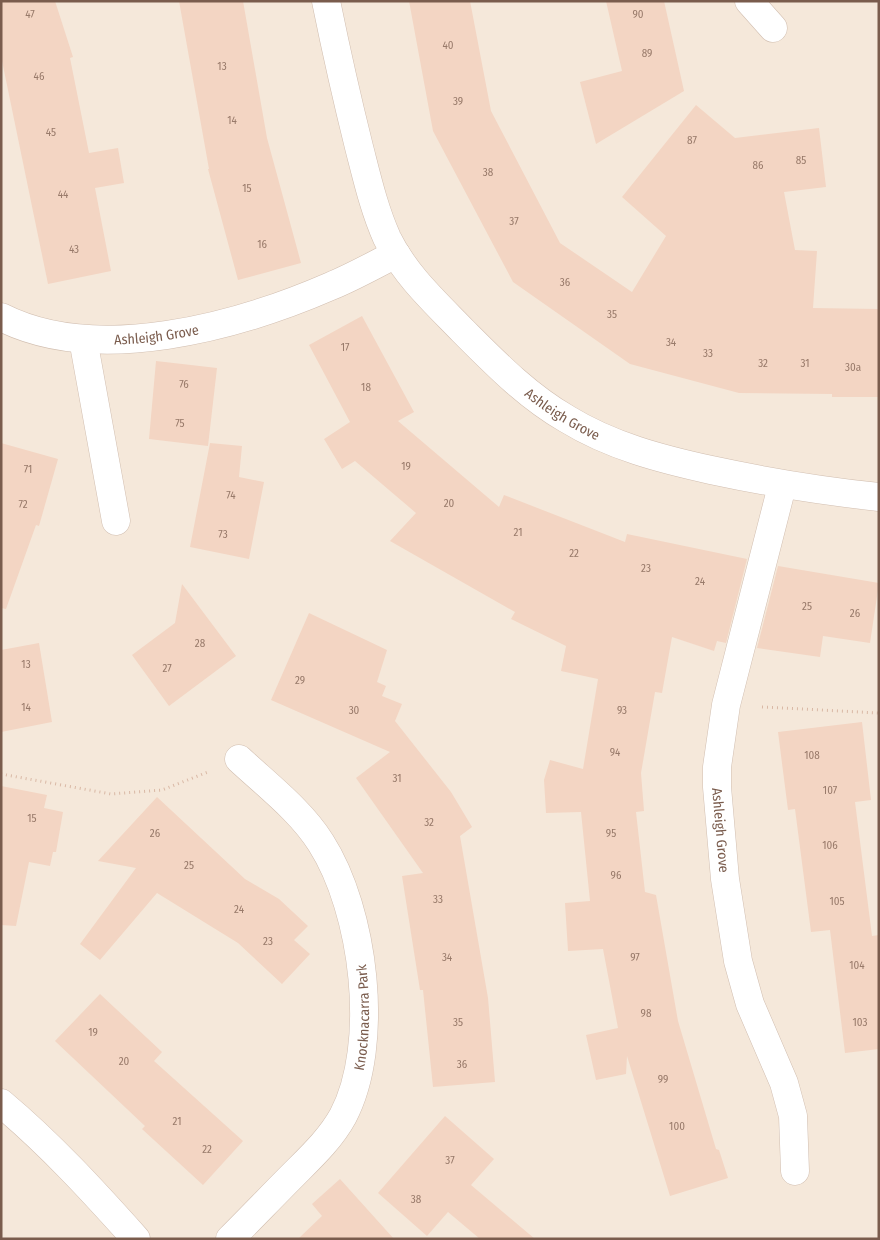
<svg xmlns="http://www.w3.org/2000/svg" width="880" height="1240" font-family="'Fira Sans Condensed',sans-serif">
<rect width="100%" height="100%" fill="#fdf6ec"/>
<!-- residential -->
<rect fill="#f5e8da" x="1" y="1" width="878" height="1238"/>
<!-- building -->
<g fill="#f3d5c3">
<path d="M1 1H55L73 57 70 58 89 153 118 148 124 183 95 188 111 271 48 284 1 56Z"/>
<path d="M179 1H243L267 138 301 263 238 280 208 169H209Z"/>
<path d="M409 1H470L491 111 560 243 632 292 666 236 622 197 696 105 735 138 819 128 826 187 784 192 795 250 817 251 813 308 879 309V397H832V394L739 393 630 364 513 282 433 131Z"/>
<path d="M606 1H664L684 91 596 144 580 82 622 71Z"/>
<path d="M362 316 414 412 398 421 499 507 504 495 625 542 627 534 747 559 726 643 717 641 714 651 672 637 662 693 655 692 641 773 644 811 636 812 645 892 656 895 678 1021 716 1149 719 1150 728 1178 670 1196 627 1056 626 1074 596 1080 586 1035 618 1028 603 949 568 951 565 903 590 901 581 812 546 813 544 780 550 760 583 769 598 679 561 671 566 646 511 619 515 612 390 541 416 513 355 461 342 469 324 439 350 422 309 345Z"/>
<path d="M156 361 217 368 208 446 149 439Z"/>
<path d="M1 443 58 459 39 526 36 525 6 609 1 608Z"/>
<path d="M210 443 242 446 239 477 264 482 249 559 190 547Z"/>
<path d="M778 566 879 583 870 643 823 636 820 657 757 648Z"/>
<path d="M182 584 236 656 169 706 132 655 175 623Z"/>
<path d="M309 613 387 650 377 682 386 686 382 696 402 704 395 721 451 792 472 827 460 836 488 998 495 1082 433 1087 423 990H420L402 876 423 873 356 778 390 752 271 700Z"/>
<path d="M39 643 52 722 1 732V650Z"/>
<path d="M862 722 871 800 855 802 872 936 879 935V1049L845 1053 830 930 811 932 795 809 788 810 778 732Z"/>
<path d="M1 786 47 795 44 808 63 812 56 852H53L50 866 29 862 16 926 1 925Z"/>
<path d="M157 797 245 879 279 899 308 926 294 940 310 954 282 984 238 943 157 893 100 960 80 944 136 868 98 861Z"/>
<path d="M100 994 162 1052 154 1061 243 1141 203 1185 142 1129 145 1126 55 1041Z"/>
<path d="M445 1116 494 1159 471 1185 535 1239H480L448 1212 427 1236 378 1193Z"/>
<path d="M340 1179 394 1239H298L322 1216 312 1204Z"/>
</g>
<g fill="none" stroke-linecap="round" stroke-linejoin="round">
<!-- minor casing -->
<g stroke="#d1beb0" stroke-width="29">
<g id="minor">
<path id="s1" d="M326 1C336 50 347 99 359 147 367 178 374 209 387 238 405 275 435 302 463 331 495 363 527 396 567 419 611 446 661 459 711 470 767 482 822 491 879 497"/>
<path d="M749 1 773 28"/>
<path id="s2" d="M1 317C97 366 239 326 331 286 353 277 374 265 396 254"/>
<path d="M83 339 116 521"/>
<path id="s3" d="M782 486 726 705 717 767V787L725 879 738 961 750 1004 784 1083 793 1116 795 1171"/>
<path d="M1 1103C50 1144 93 1191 136 1239"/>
<path id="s4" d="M230 1239C252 1217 273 1195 294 1174 312 1156 331 1138 343 1116 381 1044 364 910 321 843 301 811 267 785 239 759"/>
</g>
</g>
<!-- path -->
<g stroke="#d9b8a5" stroke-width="3" stroke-dasharray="1 4" stroke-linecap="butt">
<path d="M762 707 879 713"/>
<path d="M1 774 111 794 162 790 208 772"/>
</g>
<!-- minor -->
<use href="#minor" stroke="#fff" stroke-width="28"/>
</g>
<g text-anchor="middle" stroke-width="4" stroke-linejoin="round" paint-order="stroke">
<!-- number labels -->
<g font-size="11" fill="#987a6a">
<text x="30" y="18">47</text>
<text x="638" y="18">90</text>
<text x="448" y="49">40</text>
<text x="647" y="57">89</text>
<text x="222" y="70">13</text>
<text x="39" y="80">46</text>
<text x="458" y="105">39</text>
<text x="232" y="124">14</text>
<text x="51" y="136">45</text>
<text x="692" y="144">87</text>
<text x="801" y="164">85</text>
<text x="758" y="169">86</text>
<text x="488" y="176">38</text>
<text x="247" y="192">15</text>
<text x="63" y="198">44</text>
<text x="514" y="225">37</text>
<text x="262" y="248">16</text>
<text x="74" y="253">43</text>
<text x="565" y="286">36</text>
<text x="612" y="318">35</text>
<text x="671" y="346">34</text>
<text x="345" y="351">17</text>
<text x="708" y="357">33</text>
<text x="763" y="367">32</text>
<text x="805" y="367">31</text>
<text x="853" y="371">30a</text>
<text x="184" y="388">76</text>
<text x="366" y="391">18</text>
<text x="180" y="427">75</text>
<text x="406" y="470">19</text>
<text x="28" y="473">71</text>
<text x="231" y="499">74</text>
<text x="449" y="507">20</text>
<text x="23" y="508">72</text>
<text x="518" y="536">21</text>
<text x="223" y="538">73</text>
<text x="574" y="557">22</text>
<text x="646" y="572">23</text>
<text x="700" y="585">24</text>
<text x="807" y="610">25</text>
<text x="855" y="617">26</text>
<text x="200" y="647">28</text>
<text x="26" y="668">13</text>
<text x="167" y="672">27</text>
<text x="300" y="684">29</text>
<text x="26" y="711">14</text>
<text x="354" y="714">30</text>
<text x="622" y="714">93</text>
<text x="615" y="756">94</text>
<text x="812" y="759">108</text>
<text x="397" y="782">31</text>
<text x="830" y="794">107</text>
<text x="32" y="822">15</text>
<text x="429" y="826">32</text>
<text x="155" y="837">26</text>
<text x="611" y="837">95</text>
<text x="830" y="849">106</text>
<text x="189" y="869">25</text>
<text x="616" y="879">96</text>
<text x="438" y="903">33</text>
<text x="837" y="905">105</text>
<text x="239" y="913">24</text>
<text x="268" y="945">23</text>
<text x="447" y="961">34</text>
<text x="635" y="961">97</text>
<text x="857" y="969">104</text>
<text x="646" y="1017">98</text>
<text x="458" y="1026">35</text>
<text x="860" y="1026">103</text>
<text x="93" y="1036">19</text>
<text x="124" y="1065">20</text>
<text x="462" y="1068">36</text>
<text x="663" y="1083">99</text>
<text x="177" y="1125">21</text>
<text x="677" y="1130">100</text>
<text x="207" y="1153">22</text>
<text x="450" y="1164">37</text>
<text x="416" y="1203">38</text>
</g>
<!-- street labels -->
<g font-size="14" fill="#7a5c4d" stroke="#fffaf3">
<text dy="5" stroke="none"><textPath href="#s2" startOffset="159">Ashleigh Grove</textPath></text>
<text dy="5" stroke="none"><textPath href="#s1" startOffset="496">Ashleigh Grove</textPath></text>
<text dy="5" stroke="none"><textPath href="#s3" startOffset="352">Ashleigh Grove</textPath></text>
<text dy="5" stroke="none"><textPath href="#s4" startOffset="269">Knocknacarra Park</textPath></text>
</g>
</g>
<!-- border -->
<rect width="880" height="1240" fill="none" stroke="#7a5c4d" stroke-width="5"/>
</svg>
